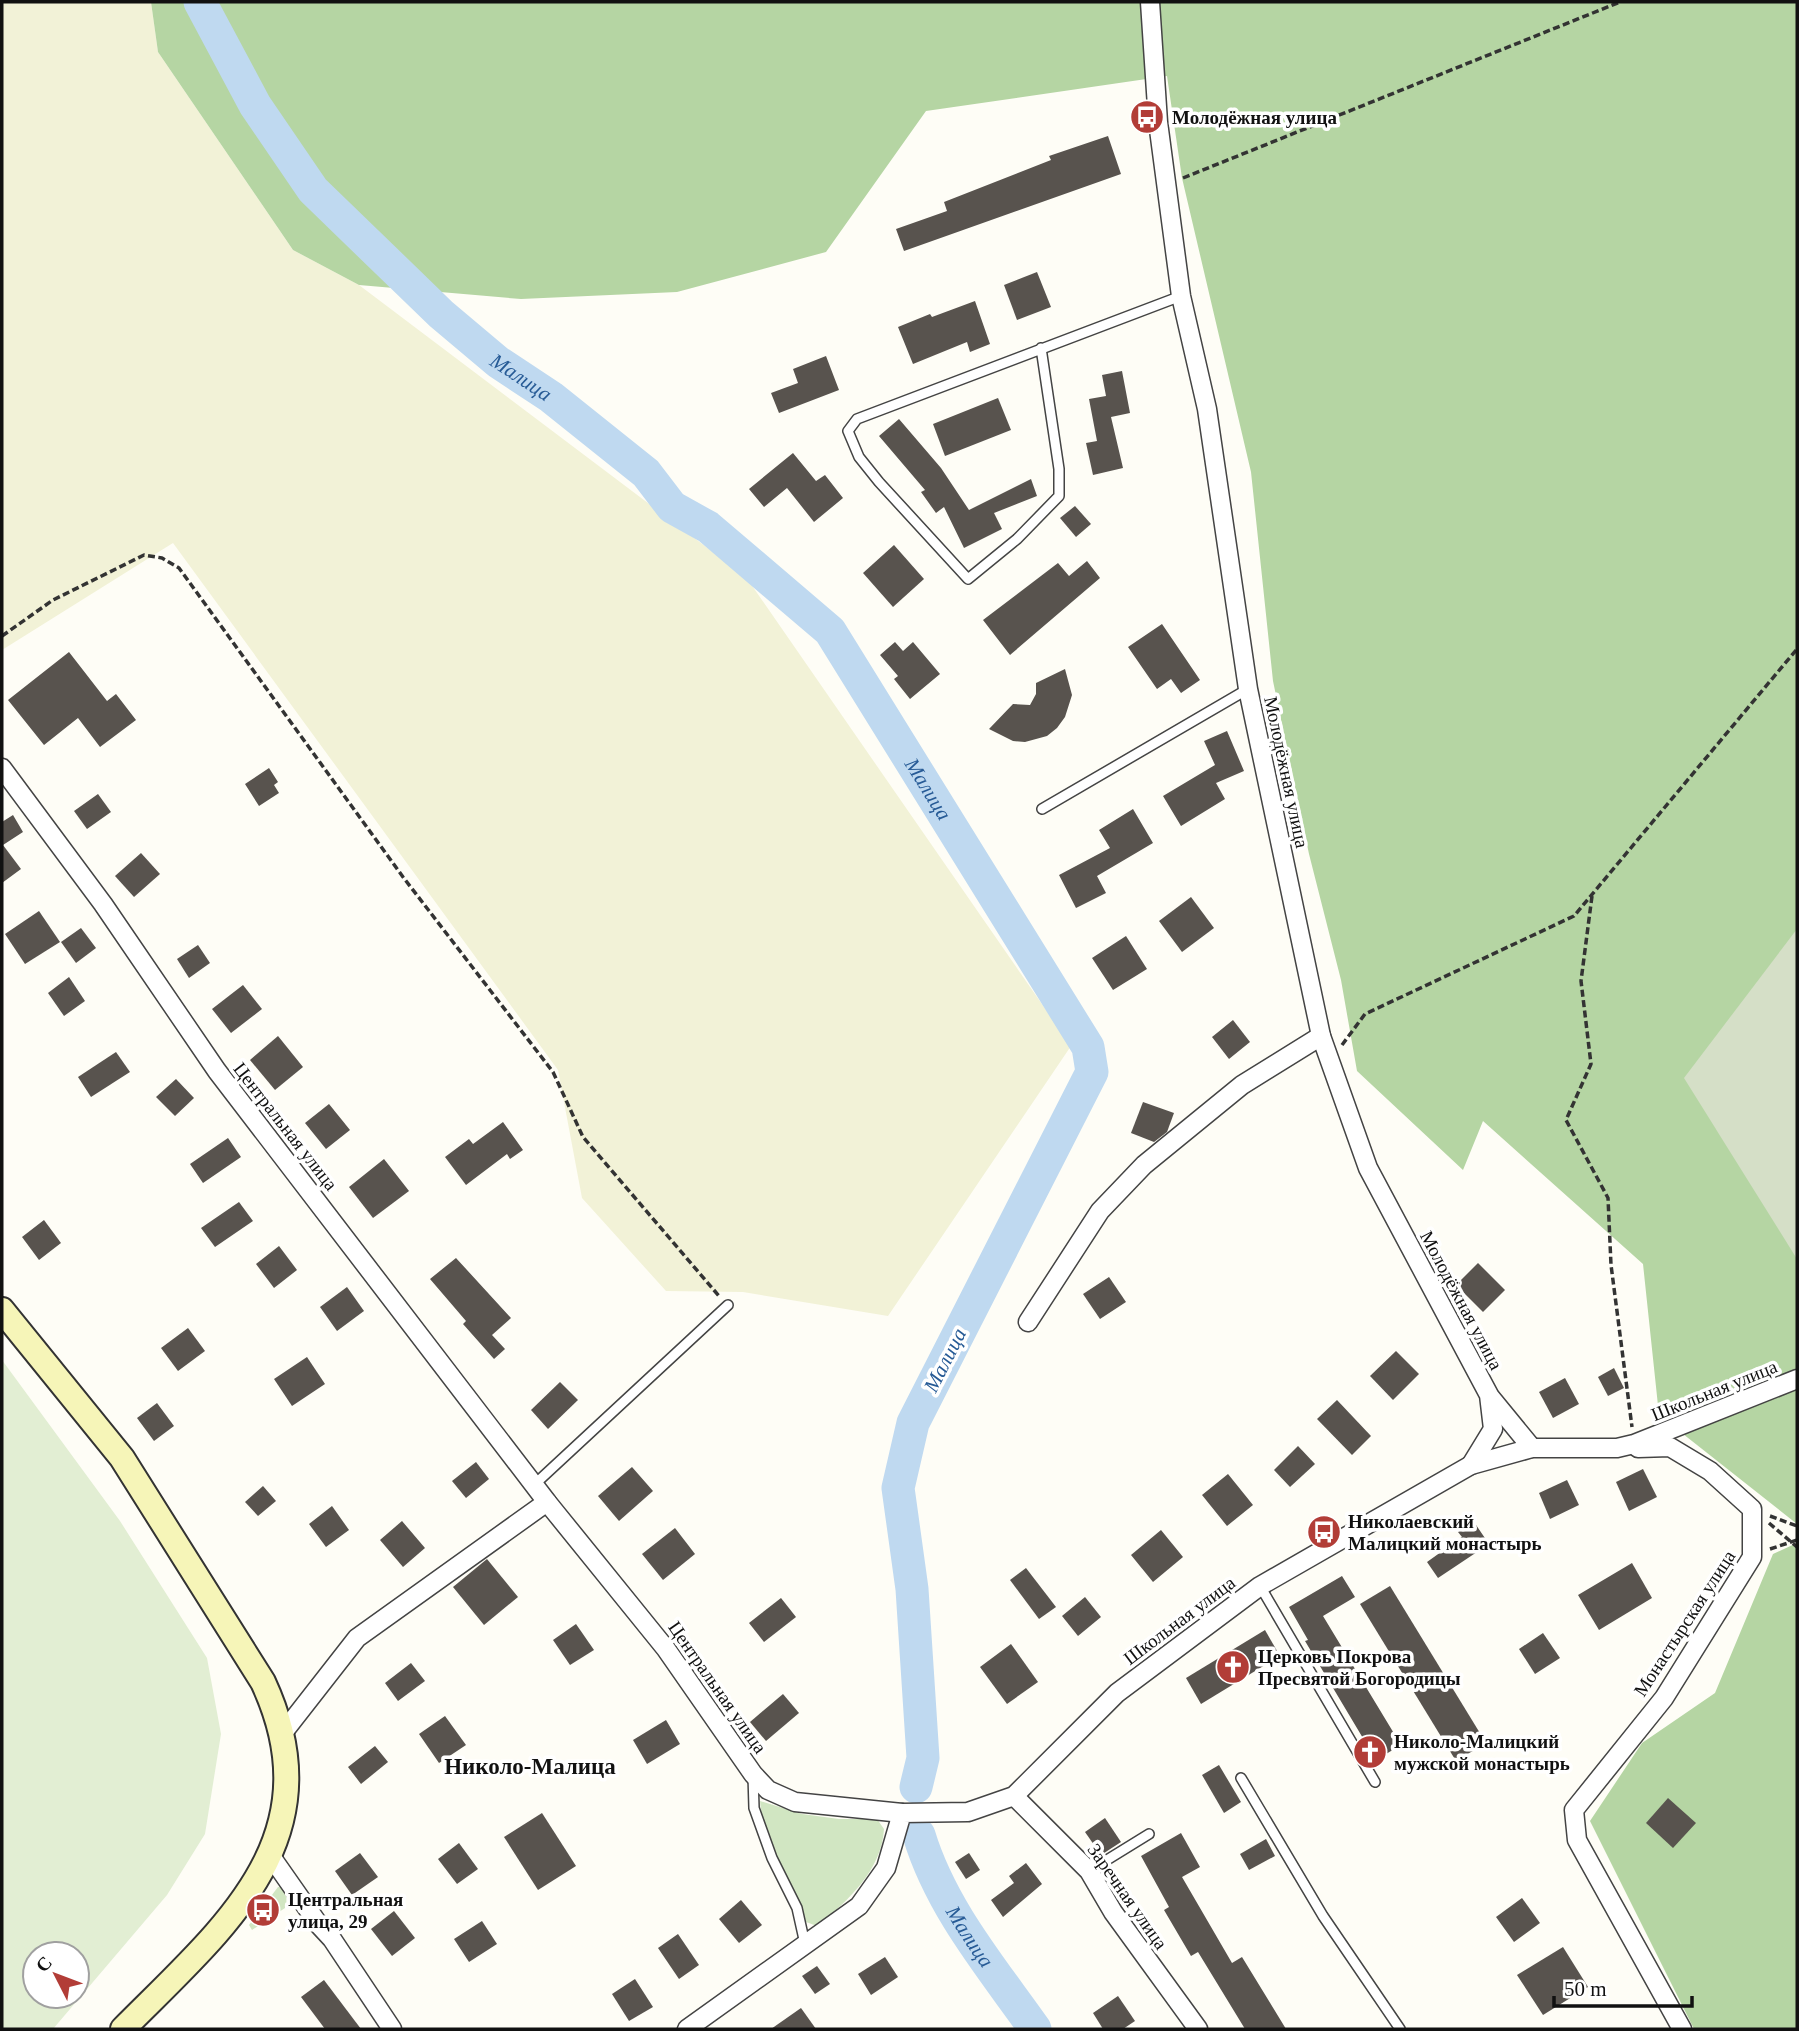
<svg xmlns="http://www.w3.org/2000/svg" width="1799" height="2031" font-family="'Times New Roman',serif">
<rect width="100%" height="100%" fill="#fefdf6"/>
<!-- farmland -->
<path fill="#f2f2d7" d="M2 2H151L158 52 293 250 359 285 746 577 1071 1046 888 1316 743 1292 666 1291 582 1198 558 1070 173 543 2 650Z"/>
<!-- green -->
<g fill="#d1e6c2">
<path d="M760 1801 802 1814 839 1819H877L884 1829C882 1870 847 1902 817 1926L806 1922C794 1882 763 1843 760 1801Z"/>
<path d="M278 1887H284L291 1894 285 1908 252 1930 249 1925Z"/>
</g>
<!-- forest -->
<g fill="#b5d5a3">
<path d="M151 2H1797V1524L1659 1415 1643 1264 1483 1121 1463 1170 1357 1071 1341 980 1309 854 1273 681 1251 472 1182 178 1167 76 926 111 826 252 677 292 521 299 359 285 293 250 158 52Z"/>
<path d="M1797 1543V2029H1694L1590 1821 1642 1743 1715 1693 1773 1554Z"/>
</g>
<!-- cemetery -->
<path fill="#d5dfc7" d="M1797 929V1259L1684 1078Z"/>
<!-- pitch -->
<path fill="#e2eed3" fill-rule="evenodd" d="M2 1360 120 1521 207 1658 221 1734 205 1834 167 1895 53 2029H2ZM35 1954H77V1996H35Z"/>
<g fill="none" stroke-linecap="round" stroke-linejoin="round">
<!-- river -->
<g stroke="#bfd9f0" stroke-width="33">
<path id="s1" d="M200 2 255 105 313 190 441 314 498 362 551 397 646 473 672 507 708 527 830 631 1088 1047 1092 1072 913 1423 898 1488 912 1589 923 1758 916 1787"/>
<path id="s2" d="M919 1835C941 1908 992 1968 1035 2029"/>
</g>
</g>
<!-- building -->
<g fill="#58534e">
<path d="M1108 136 1121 174 904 251 896 229 947 211 944 202 1051 160 1049 156Z"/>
<path d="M1037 272 1051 307 1017 320 1004 285Z"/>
<path d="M975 301 990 344 970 352 967 342 913 364 898 327 930 314 932 317Z"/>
<path d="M826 356 839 390 779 413 771 393 798 383 793 369Z"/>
<path d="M1122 371 1130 413 1111 417 1123 468 1093 475 1086 443 1097 441 1089 399 1106 396 1102 375Z"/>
<path d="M998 398 1011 430 945 456 933 424Z"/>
<path d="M899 419 941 468 969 510 1031 479 1037 496 994 513 1002 529 964 548 944 507 936 513 921 492 925 490 879 436Z"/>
<path d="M793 453 816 481 825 475 843 498 814 522 787 488 764 507 749 489Z"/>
<path d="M1075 506 1091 524 1076 537 1060 518Z"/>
<path d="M894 545 924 579 893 607 863 573Z"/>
<path d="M1087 561 1100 578 1010 655 983 620 1058 563 1069 576Z"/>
<path d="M1162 624 1200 680 1181 693 1171 679 1157 689 1128 647Z"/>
<path d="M895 642 903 651 913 642 940 674 910 699 894 679 898 676 880 655Z"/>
<path d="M69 652 107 701 116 694 136 720 100 747 78 718 44 745 8 700Z"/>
<path d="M1065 669 1072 695 1065 717 1057 728 1047 736 1025 742 1013 741 989 729 1013 704 1030 705 1036 694V683Z"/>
<path d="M1227 731 1244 771 1216 783 1225 799 1181 826 1163 796 1215 765 1204 741Z"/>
<path d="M269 768 278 782 274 785 279 793 259 806 245 784Z"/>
<path d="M98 794 111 812 87 829 74 811Z"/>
<path d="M1133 809 1153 843 1097 876 1106 893 1076 908 1059 875 1110 848 1099 830Z"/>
<path d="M13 815 23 832 3 845 21 869 2 883V822Z"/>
<path d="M141 853 160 874 134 897 115 876Z"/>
<path d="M1191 897 1214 928 1182 952 1159 921Z"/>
<path d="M39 911 60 942 25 964 5 934Z"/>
<path d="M81 928 96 948 76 963 61 942Z"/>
<path d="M1126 936 1147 969 1113 990 1092 958Z"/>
<path d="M198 945 210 963 189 978 177 959Z"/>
<path d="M69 977 85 1001 64 1016 48 993Z"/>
<path d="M243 985 262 1009 231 1033 212 1009Z"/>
<path d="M1233 1020 1250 1042 1229 1059 1212 1037Z"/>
<path d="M278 1036 303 1067 275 1090 250 1060Z"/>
<path d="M116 1052 130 1072 91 1097 78 1077Z"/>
<path d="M176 1079 194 1098 175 1116 156 1097Z"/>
<path d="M1143 1102 1174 1113 1167 1132 1154 1142 1131 1133Z"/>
<path d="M329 1104 350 1130 326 1149 305 1123Z"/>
<path d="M503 1122 523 1150 510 1159 507 1154 466 1185 445 1157 469 1139 473 1144Z"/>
<path d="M228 1138 241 1157 203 1183 190 1164Z"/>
<path d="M384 1159 409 1191 373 1218 349 1187Z"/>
<path d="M239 1202 253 1221 215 1247 201 1228Z"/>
<path d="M44 1220 61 1243 39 1260 22 1237Z"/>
<path d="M279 1246 297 1270 274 1288 256 1264Z"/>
<path d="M456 1258 511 1318 492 1335 505 1349 494 1359 463 1324 466 1321 430 1279Z"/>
<path d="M1478 1263 1505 1290 1483 1312 1456 1285Z"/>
<path d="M1109 1277 1126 1302 1100 1319 1083 1294Z"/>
<path d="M347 1287 364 1311 337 1331 320 1307Z"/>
<path d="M188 1328 205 1351 178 1371 161 1348Z"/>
<path d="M1396 1351 1419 1374 1393 1400 1370 1376Z"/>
<path d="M307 1357 325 1384 292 1406 274 1379Z"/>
<path d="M1614 1368 1624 1388 1608 1396 1598 1377Z"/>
<path d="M1565 1378 1579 1404 1553 1418 1539 1392Z"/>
<path d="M560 1382 578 1400 548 1429 531 1410Z"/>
<path d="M1337 1400 1371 1436 1352 1455 1317 1419Z"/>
<path d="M157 1403 174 1426 154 1441 137 1418Z"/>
<path d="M1298 1446 1315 1464 1290 1487 1274 1470Z"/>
<path d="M476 1462 489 1479 466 1498 452 1481Z"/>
<path d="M632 1467 653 1491 619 1521 598 1496Z"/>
<path d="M1643 1469 1657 1497 1629 1511 1616 1482Z"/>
<path d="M1228 1474 1253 1505 1227 1526 1202 1495Z"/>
<path d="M1567 1480 1579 1505 1550 1519 1539 1493Z"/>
<path d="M263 1486 276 1501 258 1516 245 1502Z"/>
<path d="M332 1506 349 1530 326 1547 309 1524Z"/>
<path d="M402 1521 425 1548 403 1567 380 1540Z"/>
<path d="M1474 1522 1489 1544 1438 1578 1427 1562 1462 1537 1458 1532Z"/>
<path d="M675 1528 695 1554 663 1580 642 1554Z"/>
<path d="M1161 1530 1183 1557 1153 1582 1131 1555Z"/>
<path d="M487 1559 518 1597 484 1625 453 1587Z"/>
<path d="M1632 1563 1652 1598 1599 1630 1578 1595Z"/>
<path d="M1026 1568 1056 1607 1039 1619 1010 1580Z"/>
<path d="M1342 1576 1355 1597 1323 1616 1401 1745 1376 1760 1305 1641 1308 1640 1289 1607Z"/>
<path d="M1390 1586 1486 1743 1456 1761 1360 1604Z"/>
<path d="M1085 1597 1101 1617 1078 1636 1062 1616Z"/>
<path d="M781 1598 796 1617 764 1642 749 1623Z"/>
<path d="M576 1624 594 1650 570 1665 553 1640Z"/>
<path d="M1265 1630 1280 1656 1201 1704 1186 1678Z"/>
<path d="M1543 1633 1560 1658 1535 1674 1519 1649Z"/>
<path d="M1011 1644 1038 1682 1007 1704 980 1667Z"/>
<path d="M411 1663 425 1681 398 1701 385 1683Z"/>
<path d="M783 1694 799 1713 766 1741 750 1722Z"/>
<path d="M445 1716 466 1745 439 1763 419 1734Z"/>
<path d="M666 1720 680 1744 647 1764 633 1740Z"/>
<path d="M375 1746 388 1762 361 1784 348 1767Z"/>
<path d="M1219 1765 1241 1802 1224 1813 1202 1775Z"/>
<path d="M1668 1798 1696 1823 1673 1848 1646 1823Z"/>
<path d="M542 1813 576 1866 538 1890 504 1837Z"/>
<path d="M1105 1818 1121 1842 1101 1855 1085 1832Z"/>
<path d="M1181 1833 1200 1867 1182 1877 1232 1963 1242 1957 1286 2029H1245L1198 1952 1191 1956 1164 1910 1169 1907 1141 1856Z"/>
<path d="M1266 1839 1275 1856 1249 1870 1240 1854Z"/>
<path d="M459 1843 478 1869 457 1884 438 1859Z"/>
<path d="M360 1853 378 1877 352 1895 335 1871Z"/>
<path d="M969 1853 980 1870 966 1879 955 1862Z"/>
<path d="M1026 1863 1042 1884 1003 1917 991 1900 1014 1883 1009 1876Z"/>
<path d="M1522 1898 1540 1923 1514 1942 1496 1917Z"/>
<path d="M741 1900 762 1925 739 1943 719 1919Z"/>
<path d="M394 1911 415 1938 392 1956 371 1929Z"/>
<path d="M482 1921 497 1944 469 1962 454 1939Z"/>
<path d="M678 1934 699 1965 679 1979 658 1948Z"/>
<path d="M1563 1947 1588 1987 1543 2015 1517 1975Z"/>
<path d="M885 1957 898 1977 871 1995 858 1974Z"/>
<path d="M817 1966 830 1984 815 1994 802 1976Z"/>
<path d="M635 1979 653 2007 629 2021 612 1994Z"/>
<path d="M324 1980 361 2029H325L301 1997Z"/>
<path d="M1118 1996 1135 2021 1123 2029H1103L1093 2013Z"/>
<path d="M801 2008 816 2029H771Z"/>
</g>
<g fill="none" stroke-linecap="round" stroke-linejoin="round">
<!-- lane casing -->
<g stroke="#444" stroke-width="12">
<g id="lane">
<path d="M1041 348 1059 469V496L1017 539 968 579 879 482 859 457 848 431 857 419 1181 296"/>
<path d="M1042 809 1248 689"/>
<path d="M535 1484 728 1305"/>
<path d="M1260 1586 1375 1782"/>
<path d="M753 1775 754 1808 772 1858 797 1908 805 1944"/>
<path d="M1241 1778 1323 1916 1400 2029"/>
<path d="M1089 1871 1149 1834"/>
</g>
</g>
<!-- street casing -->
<g stroke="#444" stroke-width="21">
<g id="street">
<path d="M1150 2 1158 122 1181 296 1207 409 1248 689 1321 1036 1368 1168 1489 1395 1493 1429 1471 1465"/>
<path d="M2 768 103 904 217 1071 547 1502 666 1649 753 1774 768 1790 795 1802 902 1813"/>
<path d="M1028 1322 1100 1211 1144 1165 1242 1085 1321 1036"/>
<path d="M1491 1398 1532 1448"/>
<path d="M1638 1448 1670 1447 1710 1471 1752 1509V1557L1664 1698 1574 1810 1577 1840 1682 2029"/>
<path d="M282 1734 357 1638 547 1502"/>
<path d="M1014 1796 1089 1871 1113 1912 1198 2029"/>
<path d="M270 1855 319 1925 332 1939 392 2029"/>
<path d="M687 2029 859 1906 886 1868 902 1813 968 1812 1014 1796 1117 1693 1260 1586 1471 1465 1532 1448H1617L1634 1444 1797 1379"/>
</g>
</g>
<!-- secondary casing -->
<g stroke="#333" stroke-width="28">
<path id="secondary" d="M2 1310 122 1458 263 1682C336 1839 223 1928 123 2029"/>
</g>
<!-- path -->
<g stroke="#333" stroke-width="3.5" stroke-dasharray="7 3.5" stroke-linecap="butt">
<path d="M1183 178 1620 2"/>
<path d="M2 636 53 600 144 555 162 558 179 568 403 877 553 1072 583 1137 719 1296"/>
<path d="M1592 896 1581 981 1591 1064 1566 1120 1608 1198 1611 1265 1632 1427"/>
<path d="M1342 1045 1365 1014 1574 916 1797 649"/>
<path d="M1770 1516 1797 1526"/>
<path d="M1769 1523 1797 1547"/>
<path d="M1770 1549 1797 1540"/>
</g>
<!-- lane -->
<use href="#lane" stroke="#fff" stroke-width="9"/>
<!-- street -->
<use href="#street" stroke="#fff" stroke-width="18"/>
<!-- secondary -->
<use href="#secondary" stroke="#f6f5b8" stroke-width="24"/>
</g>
<!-- icons -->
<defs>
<g id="bus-disc" transform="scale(1.75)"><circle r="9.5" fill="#b23d37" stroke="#fff"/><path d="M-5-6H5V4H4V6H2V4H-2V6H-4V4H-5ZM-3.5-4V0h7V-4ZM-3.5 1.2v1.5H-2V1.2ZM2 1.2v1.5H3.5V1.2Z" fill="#fff"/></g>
<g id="church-disc" transform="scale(1.75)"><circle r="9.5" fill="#b23d37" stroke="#fff"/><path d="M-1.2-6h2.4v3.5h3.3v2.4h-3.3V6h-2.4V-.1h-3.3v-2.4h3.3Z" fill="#fff"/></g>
</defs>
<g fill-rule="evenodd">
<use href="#bus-disc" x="1147" y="117"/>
<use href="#bus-disc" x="1324" y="1532"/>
<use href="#church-disc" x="1233" y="1667"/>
<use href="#church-disc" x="1370" y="1752"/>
<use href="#bus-disc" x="263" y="1910"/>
</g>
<g text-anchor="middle" stroke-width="7" stroke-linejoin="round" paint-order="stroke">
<!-- poi labels -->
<g font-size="19" font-weight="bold" fill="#111" stroke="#fff" text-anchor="start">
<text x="1172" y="124">Молодёжная улица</text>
<text x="1348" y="1528">Николаевский<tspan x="1348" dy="22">Малицкий монастырь</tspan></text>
<text x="1258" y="1663">Церковь Покрова<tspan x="1258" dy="22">Пресвятой Богородицы</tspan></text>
<text x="1394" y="1748">Николо-Малицкий<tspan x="1394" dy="22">мужской монастырь</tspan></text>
<text x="288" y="1906">Центральная<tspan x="288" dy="22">улица, 29</tspan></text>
</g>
<!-- street labels -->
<g font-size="19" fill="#111" stroke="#fff">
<text transform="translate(1287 772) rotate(78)" y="7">Молодёжная улица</text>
<text transform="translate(286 1126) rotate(52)" y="7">Центральная улица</text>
<text transform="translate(1462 1300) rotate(62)" y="7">Молодёжная улица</text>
<text transform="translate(1714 1390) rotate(-22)" y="7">Школьная улица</text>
<text transform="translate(1179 1620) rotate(-37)" y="7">Школьная улица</text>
<text transform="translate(1684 1623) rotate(-57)" y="7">Монастырская улица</text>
<text transform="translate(718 1687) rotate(55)" y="7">Центральная улица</text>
<text transform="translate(1128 1896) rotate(55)" y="7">Заречная улица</text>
</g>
<!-- water labels -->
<g font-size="21" font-style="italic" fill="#275b96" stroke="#fff">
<text dy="7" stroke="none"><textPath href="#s1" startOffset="500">Малица</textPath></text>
<text dy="7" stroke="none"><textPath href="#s1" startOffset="1088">Малица</textPath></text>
<text transform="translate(945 1360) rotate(-63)" y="7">Малица</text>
<text dy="7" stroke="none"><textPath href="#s2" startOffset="114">Малица</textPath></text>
</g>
<!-- quarter labels -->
<g font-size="23" font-weight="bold" fill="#111" stroke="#fff">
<text x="530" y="1774">Николо-Малица</text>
</g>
</g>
<!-- border -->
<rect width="1799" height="2031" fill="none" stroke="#111111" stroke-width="7"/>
<!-- north arrow -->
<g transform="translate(56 1975) rotate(312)"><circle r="33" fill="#ffffff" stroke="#a0a0a0" stroke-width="2"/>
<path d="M0-5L12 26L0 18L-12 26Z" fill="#b23d37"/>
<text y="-10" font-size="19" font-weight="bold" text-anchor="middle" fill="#111111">С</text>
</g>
<!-- scale -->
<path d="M1554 1996v10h138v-10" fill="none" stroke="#111111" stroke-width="3.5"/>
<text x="1564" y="1996" font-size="21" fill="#111111" stroke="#ffffff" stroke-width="5" paint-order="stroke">50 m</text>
</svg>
